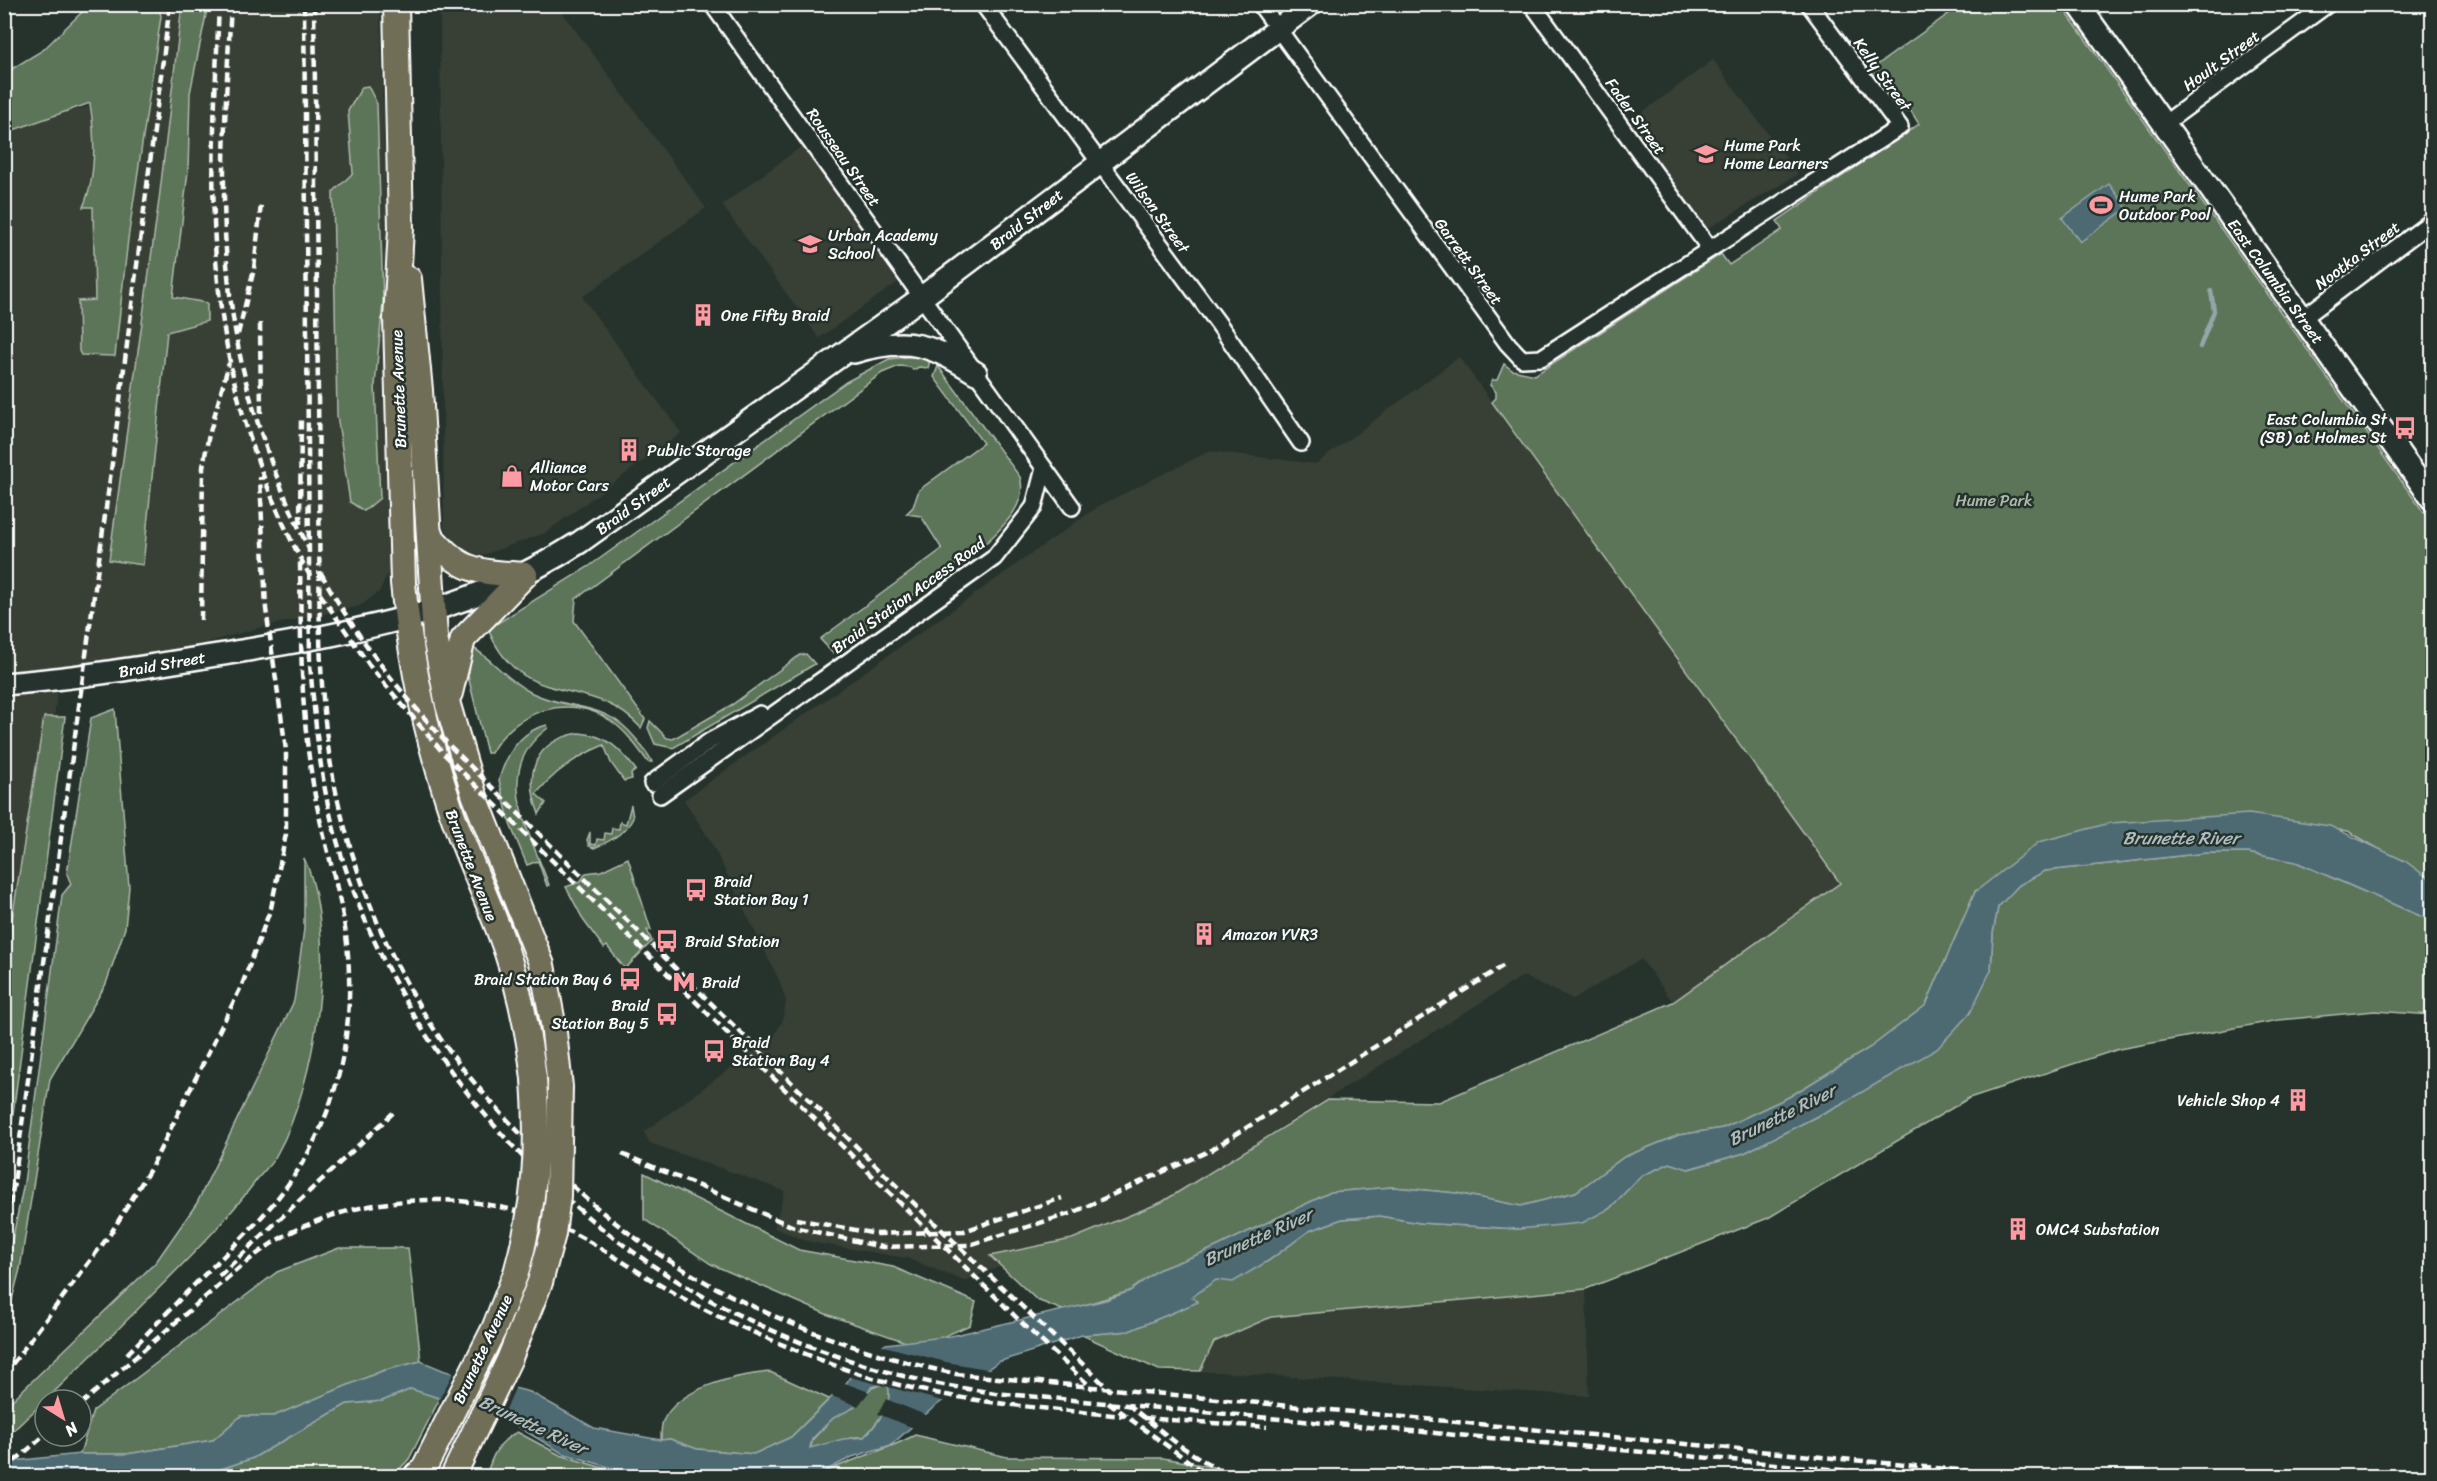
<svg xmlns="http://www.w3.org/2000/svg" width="2437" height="1481" font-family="Sriracha,sans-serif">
<rect width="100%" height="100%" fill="#26332d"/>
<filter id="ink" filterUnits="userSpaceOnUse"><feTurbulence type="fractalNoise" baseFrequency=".0167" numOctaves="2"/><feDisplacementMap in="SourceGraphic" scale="12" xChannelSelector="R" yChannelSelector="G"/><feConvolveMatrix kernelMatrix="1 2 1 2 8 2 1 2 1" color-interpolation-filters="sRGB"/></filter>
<g filter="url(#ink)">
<!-- built -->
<g fill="#384036">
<path d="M149 5H380L388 274 383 383 391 567 379 592 360 606 262 627 165 654 60 671 47 772 5 991V127L137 95Z"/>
<path d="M440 5H557L706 208 582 297 681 433 545 533 483 555 470 554 454 546 444 527Z"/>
<path d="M1713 60 1798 174 1690 239 1613 134Z"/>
<path d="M802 146 898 282 819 338 722 205Z"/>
<path d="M1459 357 1840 883 1673 1002 1641 959 1573 999 1523 976 1162 1202 964 1281 907 1258 810 1242 774 1228 785 1191 650 1143 644 1132 774 1036 783 1020 786 1001 780 982 710 840 684 800 1099 506 1210 451 1316 464Z"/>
<path d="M1586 1289 1589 1396 1200 1371 1214 1342 1271 1317Z"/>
</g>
<!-- green -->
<g fill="#5c7458" stroke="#aebaac" stroke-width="1.5">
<path d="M86 5H158L161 16 128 239 115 356 81 355 79 351 78 301 95 300 93 207H83C97 176 95 136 90 103L5 133V73L43 50 83 11Z"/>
<path d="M182 5H208L190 93 188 171 173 297 207 303V321L167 332 143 565 109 560 159 200Z"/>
<path d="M1961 5H2061L2432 524V880L2348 831 2228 819 2110 823 1975 891 1926 1005 1871 1047 1789 1097 1723 1128 1679 1135 1624 1157 1576 1192 1521 1206 1456 1193 1393 1187 1331 1192 1212 1249 1158 1270 1130 1291 1065 1311 1037 1300 990 1256 1072 1239 1162 1202 1328 1100 1439 1102 1673 1002 1840 883 1492 402 1496 398V392L1490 385 1492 380H1497L1504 364 1512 370 1535 375 1721 254 1729 265 1782 230 1777 221 1919 124 1911 111H1897L1866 73Z"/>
<path d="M368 86 377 104 383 302 375 385 380 498 364 511 350 502 337 415 333 192 353 173 348 111 362 87Z"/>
<path d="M915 356 930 361 928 368 919 367 913 370 910 367 899 366 882 373 576 599 574 621 645 719 641 728C590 671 523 714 488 629L588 567 846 382 889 359Z"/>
<path d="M938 366 1020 477C1028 502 1005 525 988 541L833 653 820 639 942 549 921 516 906 514 913 507 919 490 983 443 934 377Z"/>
<path d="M472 647C493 660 507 680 530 692 569 712 605 699 637 740 642 747 649 754 652 762H648C637 747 627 732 611 721 569 692 514 711 491 753H487L468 676Z"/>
<path d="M806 654 815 664 673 748 655 744 648 728 650 721 667 738 673 739 733 704 800 655Z"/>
<path d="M115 709 129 887 125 928 106 984 50 1079 20 1269 5 1326V1275L24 1183 62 895 71 884 67 874 91 718Z"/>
<path d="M44 717H65L5 1175V964Z"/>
<path d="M547 725 548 728C490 770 530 832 549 885L547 886 538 861 527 865 510 824 499 780C506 755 520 731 547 725Z"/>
<path d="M579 733C607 735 620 749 636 770L631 774 632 779 624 781 611 763 604 745C577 756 554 772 536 794L546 803 539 814C524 775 533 741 579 733Z"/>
<path d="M631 805 633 818C626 833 609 842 594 848L589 846 587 840 590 832V844L596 845 597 839 604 840 605 833 611 834 612 828 619 829 620 822 626 824Z"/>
<path d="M2206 853H2248L2296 862 2432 921V1015L2375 1011 2279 1020 2119 1049 1969 1098 1768 1218 1586 1289 1271 1317 1214 1342 1200 1371 1159 1370 1082 1335 1129 1331 1197 1302 1191 1297 1216 1280 1268 1261 1309 1231 1342 1219 1380 1216 1420 1223 1518 1229 1609 1209 1641 1176 1670 1163 1689 1169 1744 1153 1843 1103 1991 971 1993 933 1998 907 2019 885 2045 871Z"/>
<path d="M304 858C339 933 317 1082 277 1154 272 1164 262 1173 255 1182 226 1221 192 1255 157 1290 107 1340 57 1391 5 1438V1407L156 1262 197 1203 294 1001 304 929Z"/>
<path d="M628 858 651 930H647L652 941 625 969 607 946 604 948 584 921 566 887 580 882 586 873 601 871Z"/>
<path d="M644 1173 799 1250 893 1267 976 1302 970 1325 920 1347 826 1314 711 1264 644 1219Z"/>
<path d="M339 1248H408L421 1361 382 1371 274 1416H241L213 1440 127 1454H80L93 1411 277 1272Z"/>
<path d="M770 1372 829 1399 791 1437 754 1454 697 1449 670 1439 661 1440C661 1435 661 1426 663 1421 679 1387 737 1375 770 1372Z"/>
<path d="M882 1384 888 1386C894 1403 875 1426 864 1437H855L810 1449 813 1439 833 1418 853 1408 865 1391Z"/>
<path d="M411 1389 440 1398 409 1459 393 1476H172L215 1471 253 1458 347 1404 382 1401Z"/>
<path d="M517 1432 560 1455 630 1476H486C492 1456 498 1442 517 1432Z"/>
<path d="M915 1435 1007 1457 1163 1458 1264 1476H817C850 1459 883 1452 915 1435Z"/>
</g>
<!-- water -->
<g fill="#4d6b73" stroke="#94a6ab" stroke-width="1.5" fill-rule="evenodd">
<path d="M2109 184 2127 208 2080 242 2062 218Z"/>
<path d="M2249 814 2330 826 2405 861 2432 881V921L2296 862 2248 853H2206L2045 871 2019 885 1998 907 1993 933 1991 970 1970 1013 1937 1049 1843 1103 1744 1153 1688 1169 1670 1163 1641 1176 1609 1209 1582 1223 1518 1229 1420 1223 1380 1216 1342 1219 1309 1231 1268 1261 1233 1282 1216 1280 1192 1297 1198 1302 1129 1331 1082 1335 998 1362 934 1407 891 1445 852 1457 815 1476H639L562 1453 507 1420 411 1389 382 1401 347 1404 253 1458 215 1471 172 1476H5L4 1462 80 1454H127L213 1440 241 1416H274L382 1371 421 1361 445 1371 530 1392 594 1428 661 1440 670 1439 697 1449 754 1454 791 1437 847 1382 858 1363 886 1344 951 1336 1106 1300 1130 1291 1158 1270 1212 1249 1331 1192 1393 1187 1456 1193 1521 1206 1576 1192 1624 1157 1679 1135 1723 1128 1789 1097 1871 1047 1926 1005 1975 892 2039 842 2110 823ZM882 1384 888 1386C894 1403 876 1426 864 1437L843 1439 810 1448 812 1439 833 1418 853 1408 872 1387Z"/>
</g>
<!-- pier -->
<g fill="#26332d">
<path d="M880 1345 946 1362 993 1370 946 1402 846 1376 856 1361Z"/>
<path d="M455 1370 516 1386 501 1421 438 1401Z"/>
<path d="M842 1382 869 1392 858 1406 829 1395Z"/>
<path d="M886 1399 928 1416 914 1428 878 1414Z"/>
</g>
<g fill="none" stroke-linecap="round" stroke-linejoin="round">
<!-- stream -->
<path stroke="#94a6ab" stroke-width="4.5" d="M2200 347 2214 311 2211 291"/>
<!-- street casing -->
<g stroke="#fff" stroke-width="20">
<g id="street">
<path d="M712 4 1072 507"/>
<path d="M983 4 1218 323 1301 443"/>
<path d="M1260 4 1508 344 1522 359 1541 358 1900 127 1809 4"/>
<path d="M1532 4 1710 249"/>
<path d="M2164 124 2328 4"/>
<path d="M2303 318 2432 221"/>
<path d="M652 783 710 741 760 714"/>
<path d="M660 795 994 558 1034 507 1044 468"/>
</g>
</g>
<!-- secondary casing -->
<g stroke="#fff" stroke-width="26">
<g id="secondary">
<path d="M2078 4 2432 499"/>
<path d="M854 352C908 336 930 344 976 373"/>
<path d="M4 684C81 678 155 665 230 653 359 631 468 614 580 542L921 298 1311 4"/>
</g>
</g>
<!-- primary casing -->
<g stroke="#fff" stroke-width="28">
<g id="primary">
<path d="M396 4 401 229 396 319 403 583C410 657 425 730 448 801 464 852 489 900 506 950 520 992 529 1035 534 1079"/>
<path d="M409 279 420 390 435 637 448 705 474 794 542 965 553 1023 560 1087"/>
<path d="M430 535C461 573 478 572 525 575"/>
<path d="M450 693 463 639 525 575"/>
<path d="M420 1476 494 1329 516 1273"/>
<path d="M453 1476 509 1360 540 1282"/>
</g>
</g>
<!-- highway casing -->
<g stroke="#fff" stroke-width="32">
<path id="highway" d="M418 1476 421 1475"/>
</g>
<!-- street -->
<use href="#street" stroke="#26332d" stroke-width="15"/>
<!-- secondary -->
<use href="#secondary" stroke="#26332d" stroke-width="21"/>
<!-- primary -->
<use href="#primary" stroke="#716e59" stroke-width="24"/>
<!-- highway -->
<use href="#highway" stroke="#716e59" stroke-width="27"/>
<!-- rail -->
<g stroke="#fff" stroke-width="4.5" stroke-dasharray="9 4.5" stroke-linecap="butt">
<path d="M219 4C215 103 208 203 220 300 231 396 263 492 310 576"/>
<path d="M231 4C226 98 219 192 229 285 238 377 268 466 309 549"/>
<path d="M304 4 310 665C315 718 319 770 332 822 382 1019 525 1196 701 1295 764 1331 849 1364 920 1380 944 1386 970 1389 995 1393L1907 1476"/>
<path d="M314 4C316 163 317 321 319 480 321 592 313 708 342 817 362 896 396 974 442 1041 468 1078 499 1111 530 1144 572 1188 620 1231 673 1263 758 1316 857 1353 956 1374L2020 1476"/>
<path d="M260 323 261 417"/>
<path d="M238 334 254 269 261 204"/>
<path d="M300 524 301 419"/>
<path d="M321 573C356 637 401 694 451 747L925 1214 1111 1391"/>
<path d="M320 594 372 669 445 755 1025 1326 1093 1389"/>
<path d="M201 620 203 467 208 439 229 363"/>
<path d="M622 1154 730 1199"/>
<path d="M724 1197 794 1227 882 1247 969 1245 1072 1213 1211 1150 1506 964"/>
<path d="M796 1219 877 1234 964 1231 1062 1198"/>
<path d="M4 1232 14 1183 111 471 170 4"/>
<path d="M219 1276 394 1112"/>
<path d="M127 1354C149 1332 171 1308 193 1286 235 1244 279 1206 308 1153 346 1085 356 1004 345 928 337 877 319 828 312 777 300 706 301 633 300 560"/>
<path d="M4 1375 111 1233 152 1166 242 985 271 908 286 834V750L266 609 260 477"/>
<path d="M1108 1403 1209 1476"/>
<path d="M81 1404C122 1369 163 1333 204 1298 236 1271 267 1241 307 1225 389 1190 491 1191 571 1232 611 1252 647 1279 686 1300 735 1326 787 1347 839 1367 931 1400 1027 1407 1124 1416"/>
<path d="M1127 1404 1179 1445 1227 1476"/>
<path d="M1144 1418 1267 1427"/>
<path d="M4 1470 45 1435"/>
</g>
<!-- primary-bridge casing -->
<g stroke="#fff" stroke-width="28" stroke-linecap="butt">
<g id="primary-bridge">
<path d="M516 1273C535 1206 539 1149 534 1079"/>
<path d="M540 1282 553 1234 558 1196 560 1087"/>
</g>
</g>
<!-- primary-bridge -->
<use href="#primary-bridge" stroke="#716e59" stroke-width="24"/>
</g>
</g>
<!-- icons -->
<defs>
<g id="school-bare" transform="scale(1.8)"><path d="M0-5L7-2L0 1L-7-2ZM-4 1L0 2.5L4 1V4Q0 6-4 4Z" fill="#ff9aa2" stroke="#26332d" stroke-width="2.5" paint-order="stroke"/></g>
<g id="stadium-bare" transform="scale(1.8)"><path d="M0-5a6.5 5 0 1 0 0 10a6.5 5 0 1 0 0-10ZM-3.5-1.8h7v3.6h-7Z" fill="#ff9aa2" stroke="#26332d" stroke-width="2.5" paint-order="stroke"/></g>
<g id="building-bare" transform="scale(1.8)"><path d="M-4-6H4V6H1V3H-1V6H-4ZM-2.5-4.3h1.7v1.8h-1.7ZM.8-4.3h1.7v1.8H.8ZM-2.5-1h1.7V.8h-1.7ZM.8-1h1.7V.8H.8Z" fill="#ff9aa2" stroke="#26332d" stroke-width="2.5" paint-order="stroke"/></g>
<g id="bus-bare" transform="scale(1.8)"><path d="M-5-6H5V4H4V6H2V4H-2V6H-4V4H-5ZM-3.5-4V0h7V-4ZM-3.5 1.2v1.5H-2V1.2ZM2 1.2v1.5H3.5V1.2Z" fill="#ff9aa2" stroke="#26332d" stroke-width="2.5" paint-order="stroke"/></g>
<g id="shop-bare" transform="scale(1.8)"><path d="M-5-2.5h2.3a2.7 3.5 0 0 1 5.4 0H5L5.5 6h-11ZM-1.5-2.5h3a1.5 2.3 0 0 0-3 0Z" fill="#ff9aa2" stroke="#26332d" stroke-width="2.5" paint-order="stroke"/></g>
<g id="metro-bare" transform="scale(1.8)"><path d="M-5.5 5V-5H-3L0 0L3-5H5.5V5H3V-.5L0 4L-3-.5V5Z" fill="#ff9aa2" stroke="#26332d" stroke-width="2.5" paint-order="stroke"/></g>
</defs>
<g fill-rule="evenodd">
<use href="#school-bare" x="1706" y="154"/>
<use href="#stadium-bare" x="2101" y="205"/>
<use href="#school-bare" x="810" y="244"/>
<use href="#building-bare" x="703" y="315"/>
<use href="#bus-bare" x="2405" y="428"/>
<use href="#building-bare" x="629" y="450"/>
<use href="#shop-bare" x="512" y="476"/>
<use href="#bus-bare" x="696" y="890"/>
<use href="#building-bare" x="1204" y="934"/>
<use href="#bus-bare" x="667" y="941"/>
<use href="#bus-bare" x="630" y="979"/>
<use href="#metro-bare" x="684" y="982"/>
<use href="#bus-bare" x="667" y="1014"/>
<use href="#bus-bare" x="714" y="1051"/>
<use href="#building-bare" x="2298" y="1100"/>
<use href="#building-bare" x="2018" y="1229"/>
</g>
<g text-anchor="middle" stroke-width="5" stroke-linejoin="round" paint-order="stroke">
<!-- street labels -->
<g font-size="16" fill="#fff" stroke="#26332d">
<text transform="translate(2221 60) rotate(-36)" y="6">Hoult Street</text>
<text transform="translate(1883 74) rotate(54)" y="6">Kelly Street</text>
<text transform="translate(1636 116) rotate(54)" y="6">Fader Street</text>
<text transform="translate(844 157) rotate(55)" y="6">Rousseau Street</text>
<text transform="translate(1158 212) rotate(54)" y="6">Wilson Street</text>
<text transform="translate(1026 219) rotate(-38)" y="6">Braid Street</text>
<text transform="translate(2357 255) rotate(-37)" y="6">Nootka Street</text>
<text transform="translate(1469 261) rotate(54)" y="6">Garrett Street</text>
<text transform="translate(2276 281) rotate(54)" y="6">East Columbia Street</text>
<text transform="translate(398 389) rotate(-92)" y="6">Brunette Avenue</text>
<text transform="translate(633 505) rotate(-36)" y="6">Braid Street</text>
<text transform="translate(908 595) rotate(-36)" y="6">Braid Station Access Road</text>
<text transform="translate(162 664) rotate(-10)" y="6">Braid Street</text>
<text transform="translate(472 865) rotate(69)" y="6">Brunette Avenue</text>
<text transform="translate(482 1349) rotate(-65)" y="6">Brunette Avenue</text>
</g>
<!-- poi labels -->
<g font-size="16" fill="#fff" stroke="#26332d" text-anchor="start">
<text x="1724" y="151">Hume Park<tspan x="1724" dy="18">Home Learners</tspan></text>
<text x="2119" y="202">Hume Park<tspan x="2119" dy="18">Outdoor Pool</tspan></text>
<text x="828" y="241">Urban Academy<tspan x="828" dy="18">School</tspan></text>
<text x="721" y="321">One Fifty Braid</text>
<text x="2387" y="425" text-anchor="end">East Columbia St<tspan x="2387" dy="18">(SB) at Holmes St</tspan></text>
<text x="647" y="456">Public Storage</text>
<text x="530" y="473">Alliance<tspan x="530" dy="18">Motor Cars</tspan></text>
<text x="714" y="887">Braid<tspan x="714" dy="18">Station Bay 1</tspan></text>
<text x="1222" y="940">Amazon YVR3</text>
<text x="685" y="947">Braid Station</text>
<text x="612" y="985" text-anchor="end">Braid Station Bay 6</text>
<text x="702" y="988">Braid</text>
<text x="649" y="1011" text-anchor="end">Braid<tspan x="649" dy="18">Station Bay 5</tspan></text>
<text x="732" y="1048">Braid<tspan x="732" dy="18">Station Bay 4</tspan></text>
<text x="2280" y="1106" text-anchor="end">Vehicle Shop 4</text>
<text x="2036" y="1235">OMC4 Substation</text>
</g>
<!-- park labels -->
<g font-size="16" fill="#aebaac" stroke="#26332d">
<text x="1994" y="506">Hume Park</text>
</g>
<!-- water labels -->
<g font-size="18" font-style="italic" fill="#afbcc0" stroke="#26332d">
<text x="2181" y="844">Brunette River</text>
<text transform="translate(1782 1115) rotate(-26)" y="6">Brunette River</text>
<text transform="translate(1258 1237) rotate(-24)" y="6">Brunette River</text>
<text transform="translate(533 1425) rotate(25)" y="6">Brunette River</text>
</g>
</g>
<!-- margin -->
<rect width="2437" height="1481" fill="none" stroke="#26332d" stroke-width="24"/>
<rect x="12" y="12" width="2413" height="1457" fill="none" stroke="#fff" stroke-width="2" filter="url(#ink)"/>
<!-- north arrow -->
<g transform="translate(63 1418) rotate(143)"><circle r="28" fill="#26332d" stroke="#7d8581" stroke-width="1.5"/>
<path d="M0-4.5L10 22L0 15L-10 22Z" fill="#ff9aa2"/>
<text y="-9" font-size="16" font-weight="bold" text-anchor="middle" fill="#ffffff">N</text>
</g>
</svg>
